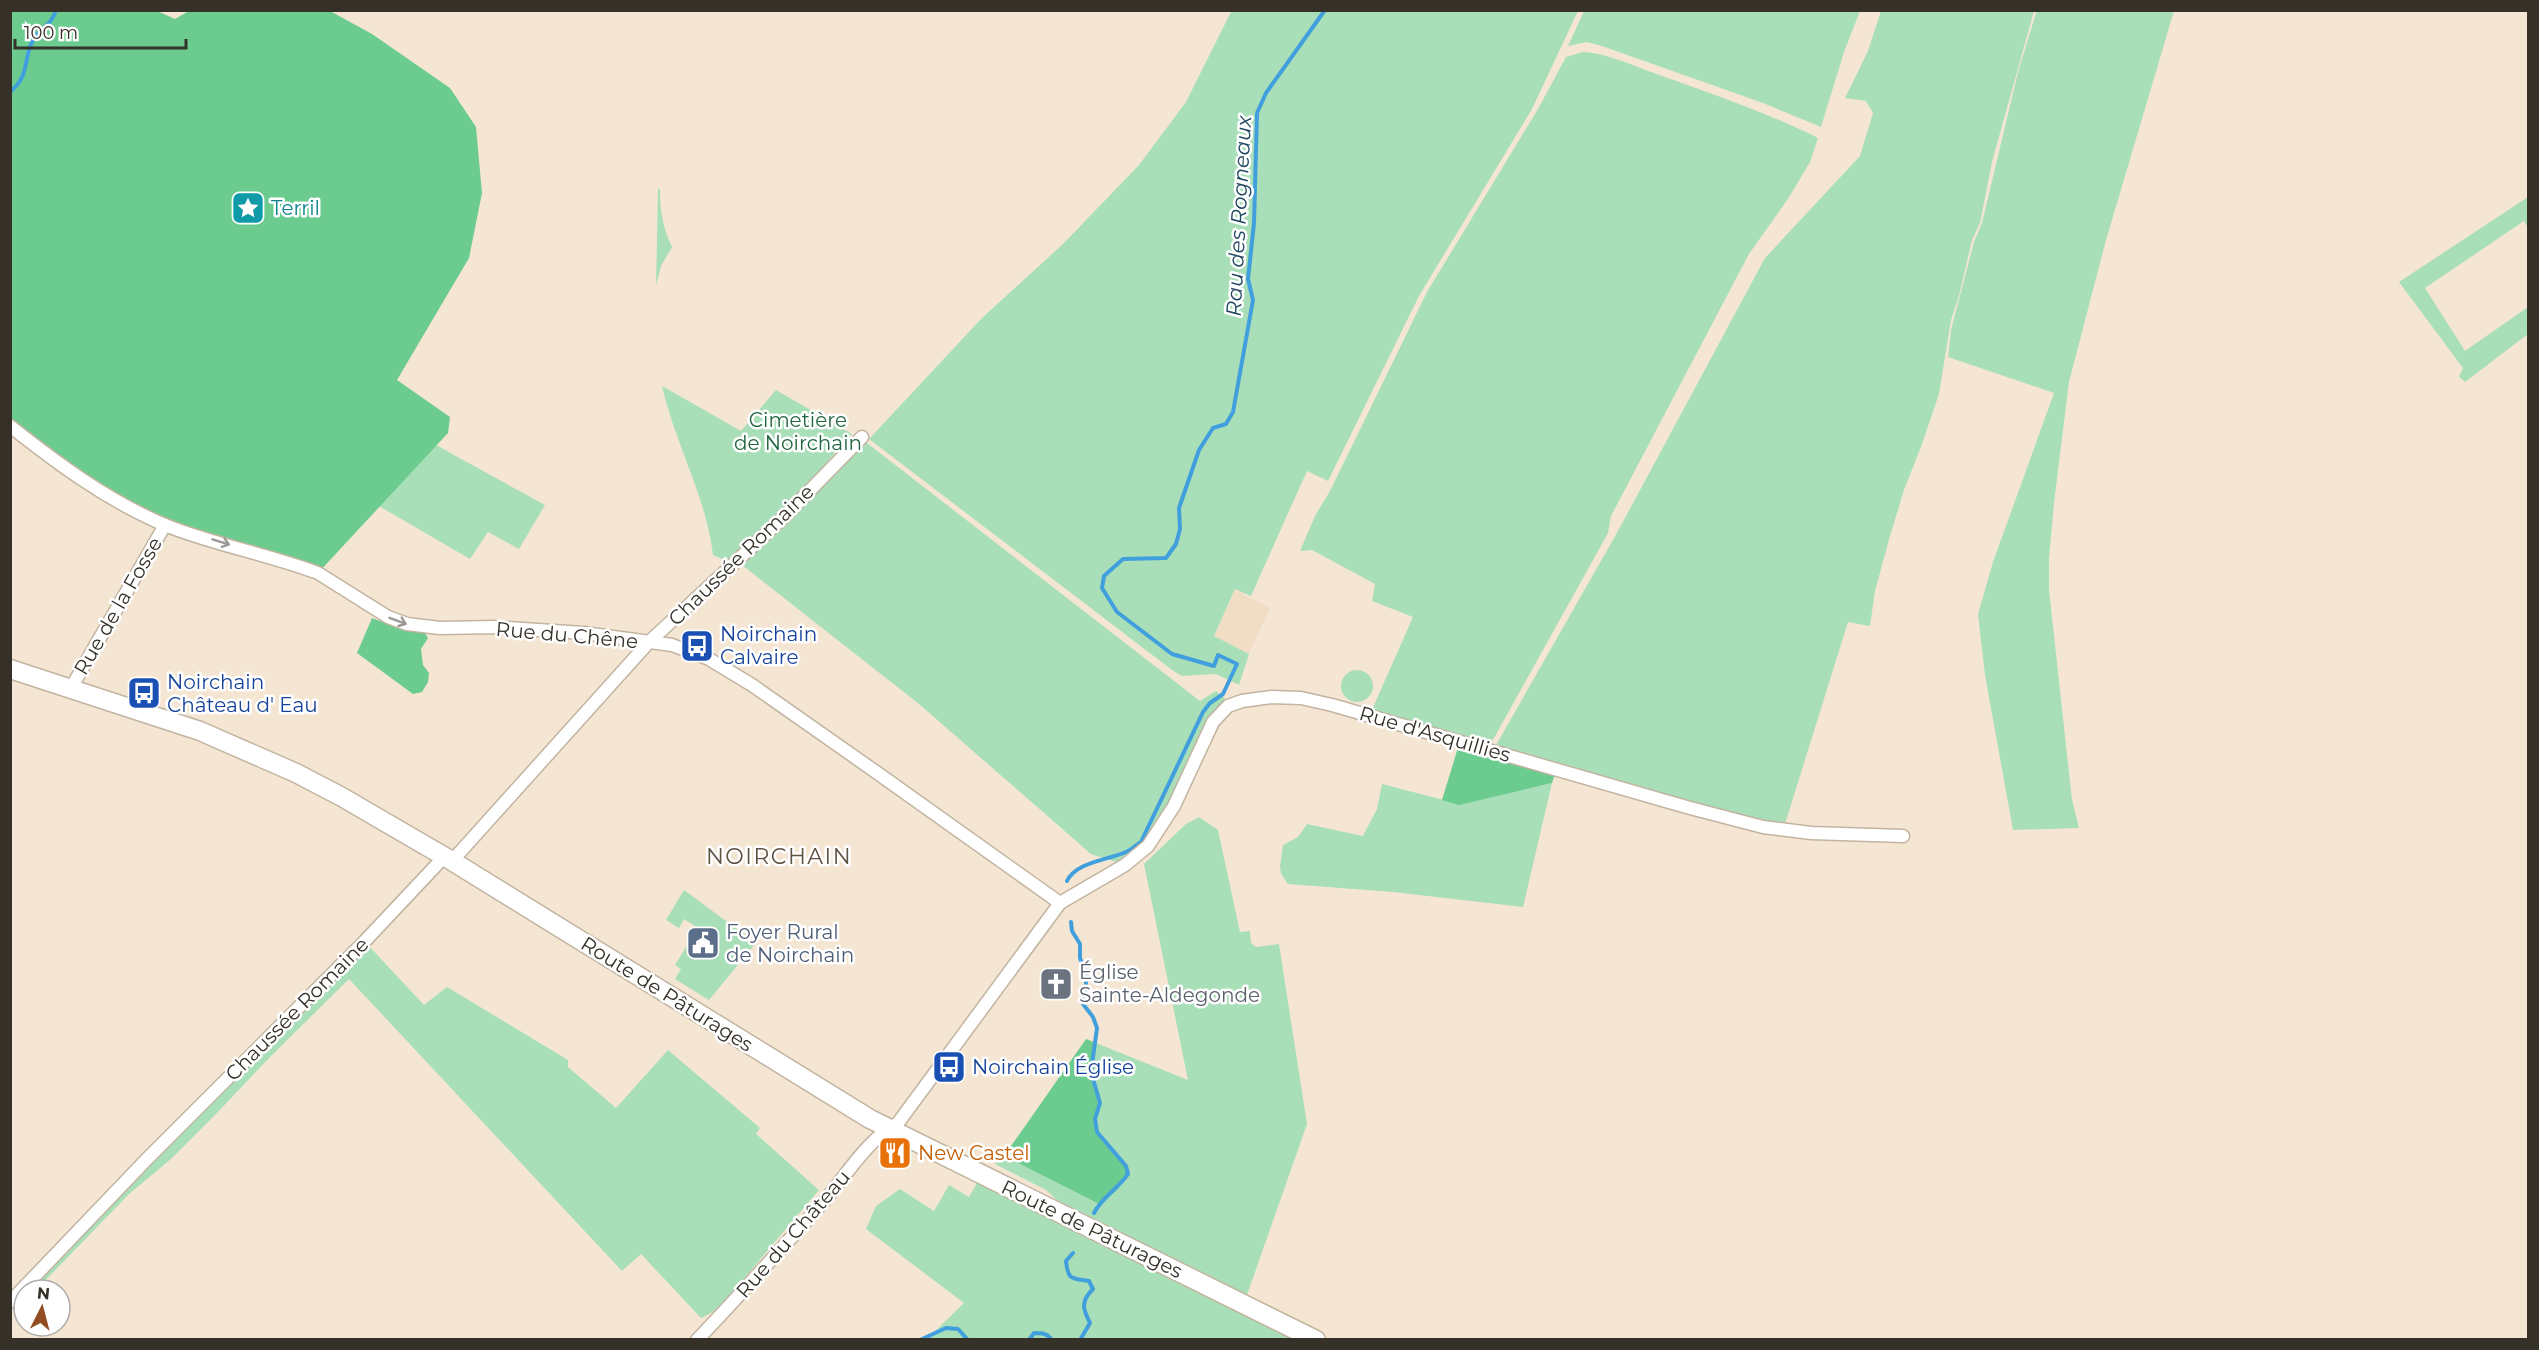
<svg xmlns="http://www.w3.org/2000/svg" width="2539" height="1350" font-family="Montserrat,sans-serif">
<rect width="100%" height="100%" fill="#f5e6d3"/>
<!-- built -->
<path fill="#f0ddc3" d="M1236 588 1244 592 1243 595 1270 607 1249 654 1214 636Z"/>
<!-- green -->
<g fill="#a8dfb9">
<path d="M1232 10 1578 11 1532 109 1419 296 1328 481 1307 471 1251 596 1235 589 1214 636 1249 654 1239 685 1216 674 1182 676 1172 670 869 439 982 318 1063 244 1139 165 1186 102Z"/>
<path d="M2037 10 2174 11 2106 240 2069 382 2054 503 2049 559V590L2072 800 2079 828 2013 830 1985 675 1978 614 1993 562 2054 393 1948 357 1951 330 1974 242 1982 223 2018 72Z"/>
<path d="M1584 11V10L1860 11 1844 52 1821 127 1763 103 1602 46 1587 42 1568 46Z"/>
<path d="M1881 11H2034L1992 162 1980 223 1972 240 1959 296 1951 320 1939 394 1922 444 1904 490 1890 536 1875 591 1870 626 1848 622 1784 827 1495 747 1618 531 1765 258 1860 156 1873 113 1866 101 1845 98 1868 51Z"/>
<path d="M1582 52C1607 53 1631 65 1654 73 1709 93 1766 112 1818 138L1810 162 1788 199 1749 254 1611 516 1608 533 1597 553 1494 738 1489 744H1483L1371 712 1413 617 1372 601 1375 584 1312 550 1300 551 1315 516 1330 491 1427 292 1538 109 1566 57Z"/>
<path d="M658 188 660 190C660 211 663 228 672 247L661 266 656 285Z"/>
<path d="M2528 197V228L2524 221 2425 288 2465 351 2528 307V334L2465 382 2459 377 2463 368 2399 282Z"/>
<path d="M662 386 741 431 776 390 852 434 819 471 825 474 729 562 713 555C706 496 675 444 662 386Z"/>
<path d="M863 443H867L1200 701 1216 691 1227 700 1218 708 1157 827 1123 864 1091 854 919 704 742 565Z"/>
<path d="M436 445 545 505 519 549 488 532 470 559 379 506Z"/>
<circle cx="1357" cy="686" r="16"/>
<path d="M1552 783 1523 907 1393 892 1288 884 1281 874 1280 866 1283 845 1298 837 1307 824 1363 836 1377 809 1382 784 1459 804Z"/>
<path d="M1199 817 1218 830 1240 932 1250 931 1251 943 1256 947 1279 944 1307 1124 1247 1295 1058 1201 1046 1190 995 1164 1004 1156 1099 1204 1122 1184 1112 1148 1097 1132 1095 1119 1100 1103 1091 1072 1096 1043 1188 1080 1144 864 1186 824Z"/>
<path d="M684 890 756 943 709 1000 675 979 681 969 675 965 698 928 684 919 679 928 666 920Z"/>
<path d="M367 944 424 1005 447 987 568 1060V1067L616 1108 668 1050 760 1128 756 1134 819 1190 724 1302 711 1313 701 1318 641 1254 622 1271 349 979 269 1058 214 1116 171 1159 129 1194 36 1290H28Z"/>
<path d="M982 1174 1316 1339H927L964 1303 866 1229 876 1206 900 1189 934 1211 949 1185 969 1197Z"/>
</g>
<!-- forest -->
<g fill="#6ccc90">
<path d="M155 10 175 19 189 11H330L372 34 450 88 476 127 482 193 469 258 397 380 450 417 448 433 318 573 165 525 110 497 11 426 10 11Z"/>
<path d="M372 618 404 630 425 633 428 638 421 649 423 665 429 673 428 682 422 692 413 694 357 653Z"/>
<path d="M1460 741 1557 768 1552 783 1459 805 1442 800Z"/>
<path d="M1086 1039 1096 1043 1091 1072 1100 1103 1095 1119 1097 1131 1126 1166 1128 1174 1116 1191 1099 1204 1004 1156Z"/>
</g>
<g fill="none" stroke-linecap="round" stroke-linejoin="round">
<!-- stream -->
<g stroke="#429fde" stroke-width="4">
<path d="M10 92C30 76 23 59 33 40 40 28 52 25 56 10"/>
<path d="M1067 881C1076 862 1108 860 1126 852 1131 850 1136 845 1141 842L1203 712 1210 703 1223 694 1237 664 1218 655 1214 666 1172 654 1117 612 1102 588 1104 576 1123 559 1166 558 1176 544 1180 529 1179 508 1199 450 1213 428 1226 424 1233 412 1253 300 1248 279 1254 223 1257 113 1266 93 1325 10"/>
<path d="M1071 922 1072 931 1080 944V958L1087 976 1083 1004 1093 1017 1097 1028 1091 1072 1100 1103 1095 1119 1097 1132 1126 1166 1128 1174C1118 1189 1102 1197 1094 1213"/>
<path d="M1073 1253 1066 1261C1068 1281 1072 1278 1089 1281L1093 1289C1080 1302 1083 1309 1090 1323L1080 1340"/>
<path d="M920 1340 946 1328 958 1329 968 1340"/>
<path d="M1029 1340 1034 1333C1042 1333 1047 1333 1052 1340"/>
</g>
<!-- minor casing -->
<g stroke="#c2b4a1" stroke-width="15">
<g id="minor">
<path d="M10 426C58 464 108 501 165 525 214 545 268 554 318 573L388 617 407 624 440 628 494 627 584 633 672 645 709 659 752 685 876 772 1060 903"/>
<path d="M71 688 165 525"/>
<path d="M452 861 649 642 783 518 862 437"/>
<path d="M10 1302 147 1159 365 941 444 857"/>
<path d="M697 1340C741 1294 783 1247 825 1200 848 1173 867 1140 898 1123L1060 903 1125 865 1148 846 1174 806 1213 722 1228 706 1242 701 1271 697 1301 698 1332 705 1690 808 1763 827 1811 833 1903 836"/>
</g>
</g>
<!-- secondary casing -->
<g stroke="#c2b4a1" stroke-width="21">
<path id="secondary" d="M10 669 200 731 296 773 342 797 452 861 870 1119 1316 1340"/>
</g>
<!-- minor -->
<use href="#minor" stroke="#fff" stroke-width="12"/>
<!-- secondary -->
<use href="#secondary" stroke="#fff" stroke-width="18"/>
</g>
<!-- one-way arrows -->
<defs><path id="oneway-shaft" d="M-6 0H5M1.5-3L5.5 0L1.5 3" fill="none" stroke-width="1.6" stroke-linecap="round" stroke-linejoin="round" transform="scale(1.5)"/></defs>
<g stroke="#9a9894">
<use href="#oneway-shaft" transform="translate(221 542) rotate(17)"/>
<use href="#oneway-shaft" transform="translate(398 621) rotate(21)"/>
</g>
<!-- icons -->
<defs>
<g id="sight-square" transform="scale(1.725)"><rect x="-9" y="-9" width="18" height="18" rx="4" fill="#0f9aa8" stroke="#fff"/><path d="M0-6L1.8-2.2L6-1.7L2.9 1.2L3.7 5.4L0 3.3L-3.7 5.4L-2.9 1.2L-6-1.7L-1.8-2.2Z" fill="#fff"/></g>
<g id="bus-square" transform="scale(1.725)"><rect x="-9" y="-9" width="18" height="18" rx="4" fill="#1a4fb4" stroke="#fff"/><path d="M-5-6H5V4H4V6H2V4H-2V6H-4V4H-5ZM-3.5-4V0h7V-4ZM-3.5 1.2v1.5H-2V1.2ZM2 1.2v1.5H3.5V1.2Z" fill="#fff"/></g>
<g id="civic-square" transform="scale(1.725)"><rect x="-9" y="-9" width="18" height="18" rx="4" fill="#5c6f8a" stroke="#fff"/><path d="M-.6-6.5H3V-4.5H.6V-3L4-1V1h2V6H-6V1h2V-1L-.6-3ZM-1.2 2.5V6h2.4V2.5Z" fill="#fff"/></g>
<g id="church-square" transform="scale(1.725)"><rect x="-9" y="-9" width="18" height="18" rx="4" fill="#6b7280" stroke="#fff"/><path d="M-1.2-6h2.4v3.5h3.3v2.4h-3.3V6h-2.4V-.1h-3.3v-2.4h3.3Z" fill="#fff"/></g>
<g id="restaurant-square" transform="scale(1.725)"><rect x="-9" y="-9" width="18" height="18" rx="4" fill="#e8710a" stroke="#fff"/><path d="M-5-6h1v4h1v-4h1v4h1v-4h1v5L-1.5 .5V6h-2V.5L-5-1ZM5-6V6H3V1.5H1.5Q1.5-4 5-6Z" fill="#fff"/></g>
</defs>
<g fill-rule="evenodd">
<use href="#sight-square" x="248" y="208"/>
<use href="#bus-square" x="697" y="646"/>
<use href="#bus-square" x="144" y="693"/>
<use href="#civic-square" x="703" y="943"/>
<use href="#church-square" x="1056" y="984"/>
<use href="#bus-square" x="949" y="1067"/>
<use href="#restaurant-square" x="895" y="1153"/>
</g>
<g text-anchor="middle" stroke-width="5" stroke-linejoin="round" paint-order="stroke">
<!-- culture labels -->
<g font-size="20" fill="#0d838f" stroke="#fff" text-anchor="start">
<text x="271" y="215">Terril</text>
</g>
<!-- park labels -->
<g font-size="20" fill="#21663e" stroke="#fff">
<text x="798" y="427">Cimetière<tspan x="798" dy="23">de Noirchain</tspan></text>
</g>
<!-- street labels -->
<g font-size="20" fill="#353028" stroke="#fff">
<text transform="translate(741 555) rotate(-44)" y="7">Chaussée Romaine</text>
<text transform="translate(118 606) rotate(-60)" y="7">Rue de la Fosse</text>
<text transform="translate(567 635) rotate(5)" y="7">Rue du Chêne</text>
<text transform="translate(1435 734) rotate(16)" y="7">Rue d'Asquillies</text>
<text transform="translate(667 994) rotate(32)" y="7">Route de Pâturages</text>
<text transform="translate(297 1009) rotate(-45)" y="7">Chaussée Romaine</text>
<text transform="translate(1092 1229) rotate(26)" y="7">Route de Pâturages</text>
<text transform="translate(793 1234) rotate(-49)" y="7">Rue du Château</text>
</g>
<!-- transit labels -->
<g font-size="20" fill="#164399" stroke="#fff" text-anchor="start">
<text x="720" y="641">Noirchain<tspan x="720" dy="23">Calvaire</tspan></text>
<text x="167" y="689">Noirchain<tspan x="167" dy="23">Château d' Eau</tspan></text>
<text x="972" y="1074">Noirchain Église</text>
</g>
<!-- service labels -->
<g font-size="20" fill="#4e5e75" stroke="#fff" text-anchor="start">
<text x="726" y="939">Foyer Rural<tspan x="726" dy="23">de Noirchain</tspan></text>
</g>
<!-- worship labels -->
<g font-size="20" fill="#5b616d" stroke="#fff" text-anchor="start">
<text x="1079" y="979">Église<tspan x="1079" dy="23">Sainte-Aldegonde</tspan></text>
</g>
<!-- food labels -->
<g font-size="20" fill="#c56008" stroke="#fff" text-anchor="start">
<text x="918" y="1160">New Castel</text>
</g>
<!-- water labels -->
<g font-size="21" font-style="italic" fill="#204660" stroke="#fff">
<text transform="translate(1239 216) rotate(-87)" y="7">Rau des Rogneaux</text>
</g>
<!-- quarter labels -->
<g font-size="22" letter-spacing="1.5" fill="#5e5242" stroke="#fff">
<text x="779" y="864">NOIRCHAIN</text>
</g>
</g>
<!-- border -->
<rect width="2539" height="1350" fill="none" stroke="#353028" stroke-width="24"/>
<!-- north arrow -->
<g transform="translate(42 1308) rotate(6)"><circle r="28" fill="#ffffff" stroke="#aeaca9" stroke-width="1.5"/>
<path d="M0-4.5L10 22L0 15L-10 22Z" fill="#924d22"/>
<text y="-9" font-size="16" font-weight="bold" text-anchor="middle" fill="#353028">N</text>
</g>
<!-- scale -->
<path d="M15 39v9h171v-9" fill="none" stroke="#353028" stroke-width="3"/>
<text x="24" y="39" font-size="18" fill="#353028" stroke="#ffffff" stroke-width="4.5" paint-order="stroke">100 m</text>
</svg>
